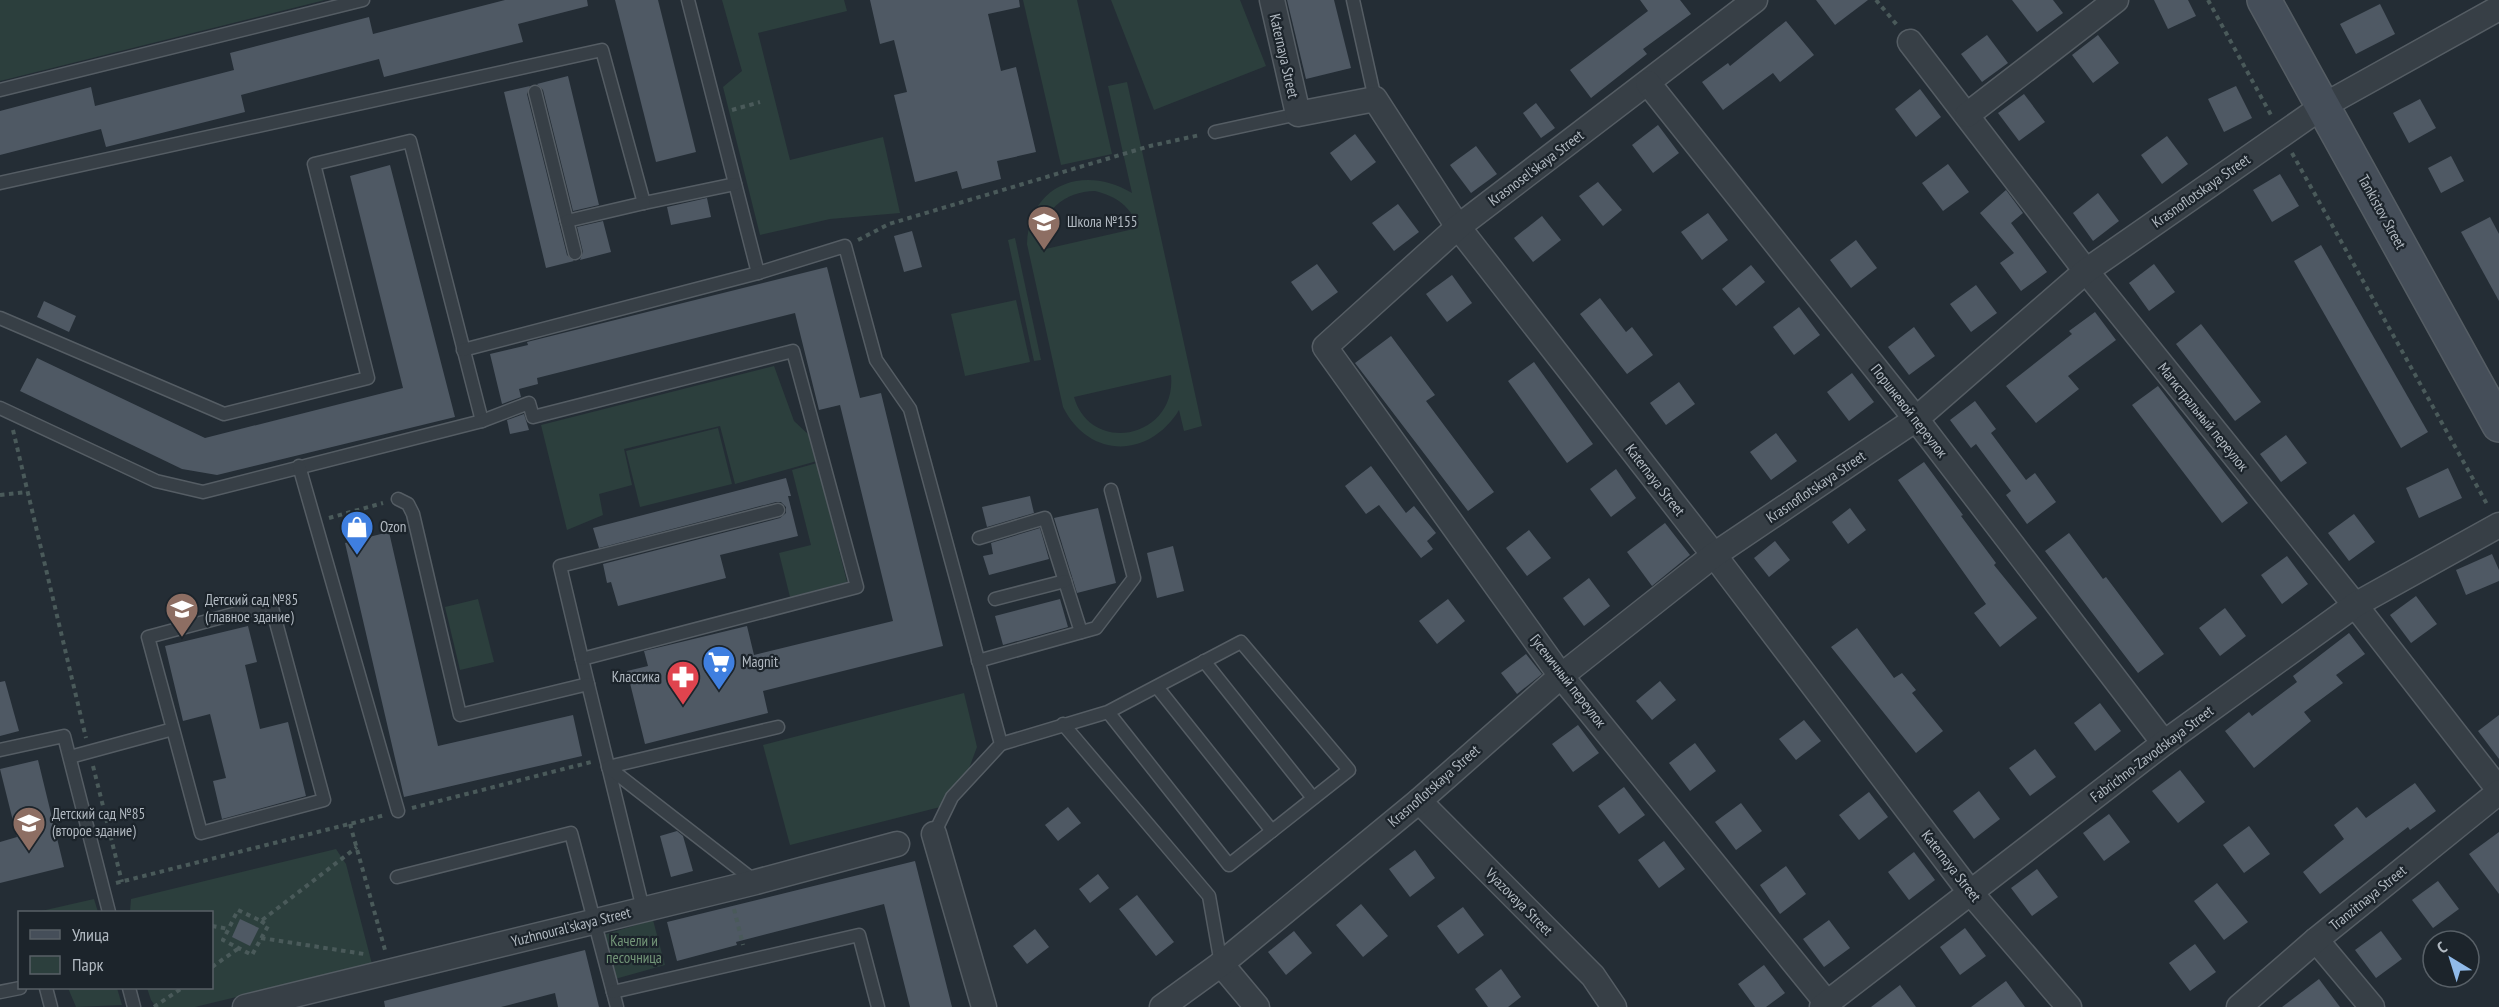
<svg xmlns="http://www.w3.org/2000/svg" width="2499" height="1007" font-family="'PT Sans Narrow',sans-serif">
<rect width="100%" height="100%" fill="#242d35"/>
<!-- green -->
<g fill="#2c3f3d" fill-rule="evenodd">
<path d="M0 0H325L0 81Z"/>
<path d="M722 0H844L847 11 758 33 790 160 883 137 900 213 830 219 760 235 723 87 742 71Z"/>
<path d="M1023 0H1077L1112 154 1061 165Z"/>
<path d="M1111 0H1240L1266 66 1154 110Z"/>
<path d="M1127 82 1202 426 1184 431 1179 410C1149 459 1089 459 1063 407L1027 244C1029 184 1084 164 1132 193L1108 86ZM1095 191C1116 196 1132 207 1138 228L1041 250C1036 216 1062 191 1095 191ZM1171 375C1177 438 1091 456 1074 397Z"/>
<path d="M1015 238 1041 360 1034 361 1008 240Z"/>
<path d="M1016 300 1030 362 965 376 951 314Z"/>
<path d="M774 366 794 421 810 436 817 461 735 484 720 426 624 449 632 485 599 494 603 515 567 530 541 425Z"/>
<path d="M718 428 732 484 640 507 626 451Z"/>
<path d="M817 463 847 582 790 597 779 553 811 545 792 470Z"/>
<path d="M478 599 494 662 460 670 445 607Z"/>
<path d="M964 693 977 747 956 803 790 845 763 745Z"/>
<path d="M336 849 346 864 372 964 195 1007H156L151 1000 147 988H212V912H130L131 899Z"/>
<path d="M94 899 98 912H37Z"/>
<path d="M653 920 665 965 615 979 603 935Z"/>
<path d="M68 988H117L122 1005 76 1007Z"/>
</g>
<!-- building -->
<g fill="#4f5964">
<path d="M505 0H587L588 6 518 24 523 42 384 77 379 59 241 95 245 112 106 147 101 129 0 155V111L91 87 95 106 234 70 230 53 369 17 373 34Z"/>
<path d="M615 0H658L696 152 656 162Z"/>
<path d="M870 0H1019L1020 7 988 14 1001 71 1016 67 1036 152 997 161 1001 179 962 189 957 171 915 182 894 95 907 92 894 40 880 44Z"/>
<path d="M1287 0H1334L1351 68 1306 79Z"/>
<path d="M1640 0H1680L1691 14 1643 49 1647 54 1591 98 1570 70 1648 11Z"/>
<path d="M1816 0H1868L1835 25Z"/>
<path d="M2012 0H2053L2063 13 2037 32Z"/>
<path d="M2154 0H2188L2196 16 2168 29Z"/>
<path d="M2380 4 2395 34 2356 54 2340 24Z"/>
<path d="M1786 21 1814 55 1780 82 1773 73 1723 110 1702 82 1728 63 1730 66Z"/>
<path d="M1987 35 2008 63 1982 82 1961 54Z"/>
<path d="M2098 35 2119 63 2093 83 2072 55Z"/>
<path d="M568 76 599 205 573 211 543 90 537 84Z"/>
<path d="M530 86 527 94 567 255 574 261 546 268 504 92Z"/>
<path d="M2236 86 2252 118 2224 132 2208 99Z"/>
<path d="M1920 89 1941 117 1916 137 1895 109Z"/>
<path d="M2024 94 2045 122 2019 141 1998 113Z"/>
<path d="M2420 99 2436 128 2409 143 2393 113Z"/>
<path d="M1536 103 1555 128 1541 138 1523 113Z"/>
<path d="M1658 125 1679 153 1653 173 1632 145Z"/>
<path d="M1355 134 1376 162 1351 181 1330 153Z"/>
<path d="M2167 136 2188 164 2162 184 2141 155Z"/>
<path d="M1476 146 1497 174 1471 193 1450 165Z"/>
<path d="M2451 156 2464 181 2441 193 2428 168Z"/>
<path d="M1948 164 1969 192 1943 211 1922 183Z"/>
<path d="M390 165 455 417 217 475 182 469 20 391 37 358 205 438 403 388 350 176Z"/>
<path d="M2280 174 2299 206 2272 222 2253 190Z"/>
<path d="M1598 182 1622 210 1603 226 1579 196Z"/>
<path d="M2006 190 2023 213 2011 223 2047 272 2021 291 2000 263 2014 253 1980 213Z"/>
<path d="M2098 193 2119 221 2093 241 2073 213Z"/>
<path d="M707 198 711 217 671 225 667 207Z"/>
<path d="M1398 204 1419 232 1394 251 1372 223Z"/>
<path d="M1708 213 1728 240 1702 260 1681 232Z"/>
<path d="M1542 216 1561 240 1533 262 1514 238Z"/>
<path d="M2490 217 2499 234V301L2461 232Z"/>
<path d="M603 221 611 252 580 260 583 252 577 227Z"/>
<path d="M912 231 922 267 904 272 894 236Z"/>
<path d="M1856 240 1877 268 1851 288 1830 260Z"/>
<path d="M2321 245 2428 432 2401 448 2294 261Z"/>
<path d="M1317 264 1338 292 1312 311 1291 282Z"/>
<path d="M2154 264 2175 292 2149 311 2129 283Z"/>
<path d="M1751 265 1765 282 1736 306 1722 289Z"/>
<path d="M827 267 860 398 881 393 943 646 763 691 768 713 645 744 627 671 648 666 644 651 747 626 754 655 893 621 840 405 819 410 795 313 537 378 538 384 519 389 521 397 502 404 490 354 528 345 527 342Z"/>
<path d="M1452 275 1472 303 1447 322 1426 294Z"/>
<path d="M1976 285 1997 313 1971 332 1950 304Z"/>
<path d="M1600 298 1626 332 1632 327 1653 355 1627 374 1580 314Z"/>
<path d="M44 301 76 316 69 332 37 317Z"/>
<path d="M1799 307 1820 335 1794 355 1773 327Z"/>
<path d="M2095 312 2116 340 2068 376 2079 389 2036 423 2006 386 2072 334 2069 331Z"/>
<path d="M2201 324 2261 402 2235 421 2176 344Z"/>
<path d="M1914 327 1935 356 1909 375 1888 347Z"/>
<path d="M1391 336 1435 395 1426 401 1494 492 1468 511 1355 363Z"/>
<path d="M1534 362 1593 444 1567 463 1508 381Z"/>
<path d="M1852 373 1874 402 1849 421 1827 392Z"/>
<path d="M1679 382 1695 404 1666 425 1650 403Z"/>
<path d="M2158 386 2248 503 2222 523 2132 405Z"/>
<path d="M1975 401 1996 429 1991 433 2026 480 2035 473 2056 502 2027 524 2006 495 2011 491 1976 444 1971 448 1950 420Z"/>
<path d="M524 414 529 430 510 434 507 420Z"/>
<path d="M1776 433 1797 461 1771 480 1750 452Z"/>
<path d="M2286 435 2307 463 2281 482 2260 454Z"/>
<path d="M1924 462 1963 515 1961 516 1996 563 1994 565 2037 618 2000 647 1974 613 1986 604 1898 480Z"/>
<path d="M1371 466 1406 513 1414 506 1436 533 1427 541 1433 549 1421 558 1379 505 1366 514 1345 486Z"/>
<path d="M2448 468 2462 498 2419 518 2406 488Z"/>
<path d="M1616 469 1636 498 1611 517 1590 489Z"/>
<path d="M786 478 791 496H788L798 536 720 555 726 578 618 606 611 582 607 583 603 564 780 518 786 513V507L781 502H776L599 548 593 528Z"/>
<path d="M1030 496 1034 513 987 527 982 507Z"/>
<path d="M1098 508 1116 583 1077 593 1054 518Z"/>
<path d="M1850 508 1866 530 1848 544 1832 522Z"/>
<path d="M2354 514 2375 542 2349 561 2328 533Z"/>
<path d="M1665 523 1690 555 1652 586 1627 552Z"/>
<path d="M1040 528 1049 559 989 575 983 556 993 554 991 543Z"/>
<path d="M1529 530 1551 558 1527 576 1506 548Z"/>
<path d="M389 532 438 746 573 715 582 756 404 797 345 543Z"/>
<path d="M2069 533 2103 579 2106 577 2164 654 2138 673 2045 551Z"/>
<path d="M1775 541 1790 560 1769 577 1754 558Z"/>
<path d="M1173 546 1184 591 1157 598 1147 553Z"/>
<path d="M2492 554 2499 570V581L2466 595 2456 570Z"/>
<path d="M2287 556 2308 584 2282 604 2261 575Z"/>
<path d="M1589 578 1610 606 1584 626 1563 598Z"/>
<path d="M2416 596 2437 624 2411 643 2390 615Z"/>
<path d="M1060 599 1068 627 1003 645 995 616Z"/>
<path d="M1448 599 1465 621 1437 644 1419 621Z"/>
<path d="M2225 608 2246 636 2220 656 2199 628Z"/>
<path d="M248 626 257 662 245 665 260 729 288 722 306 796 222 819 213 781 226 778 210 714 183 721 165 646Z"/>
<path d="M1857 628 1894 678 1902 673 1916 690 1912 693 1943 731 1916 753 1831 647Z"/>
<path d="M2349 633 2365 654 2336 675 2343 683 2304 712 2311 721 2254 768 2225 731 2249 712 2252 716 2297 682 2293 676Z"/>
<path d="M1526 654 1542 674 1517 694 1501 673Z"/>
<path d="M5 681 19 731 0 736V682Z"/>
<path d="M1660 681 1676 700 1652 720 1636 701Z"/>
<path d="M2100 703 2121 731 2095 751 2074 723Z"/>
<path d="M2499 715V759L2478 731Z"/>
<path d="M1804 720 1821 741 1796 760 1779 739Z"/>
<path d="M1578 725 1599 753 1573 772 1552 744Z"/>
<path d="M1695 743 1716 771 1690 791 1669 763Z"/>
<path d="M2035 749 2056 777 2030 796 2009 768Z"/>
<path d="M38 760 64 867 0 883V842L17 837 0 769Z"/>
<path d="M2180 770 2205 802 2178 823 2152 791Z"/>
<path d="M2415 783 2436 811 2410 830 2408 827 2320 894 2303 872 2344 839 2334 825 2357 807 2366 818Z"/>
<path d="M1624 787 1645 815 1619 834 1598 806Z"/>
<path d="M1979 791 2000 819 1974 839 1953 811Z"/>
<path d="M1869 792 1888 817 1859 840 1839 815Z"/>
<path d="M1741 803 1762 831 1736 850 1715 822Z"/>
<path d="M1068 807 1081 823 1058 841 1045 825Z"/>
<path d="M2109 814 2130 842 2104 861 2083 833Z"/>
<path d="M2249 826 2270 854 2244 873 2223 845Z"/>
<path d="M677 831 683 836 693 871 671 877 660 836Z"/>
<path d="M2499 832V894L2469 854Z"/>
<path d="M1664 841 1685 869 1659 888 1638 860Z"/>
<path d="M1415 850 1435 878 1410 897 1389 869Z"/>
<path d="M1914 852 1935 880 1909 900 1888 872Z"/>
<path d="M915 861 952 1007H910L884 904 736 942 737 945 677 961 667 922Z"/>
<path d="M1786 866 1806 894 1780 914 1760 885Z"/>
<path d="M2037 869 2058 897 2032 916 2011 888Z"/>
<path d="M1098 874 1109 888 1090 903 1079 889Z"/>
<path d="M2438 881 2459 909 2433 928 2412 900Z"/>
<path d="M2217 883 2248 922 2224 940 2194 901Z"/>
<path d="M1137 895 1174 942 1156 956 1119 909Z"/>
<path d="M1361 904 1388 936 1363 957 1336 925Z"/>
<path d="M1463 907 1484 935 1458 954 1437 926Z"/>
<path d="M240 919 259 928 250 946 232 937Z"/>
<path d="M1829 920 1850 948 1824 967 1803 939Z"/>
<path d="M1965 928 1986 956 1960 975 1940 947Z"/>
<path d="M1035 929 1049 947 1027 964 1013 946Z"/>
<path d="M1294 931 1312 953 1286 975 1268 952Z"/>
<path d="M2381 931 2402 959 2376 978 2355 950Z"/>
<path d="M2195 944 2216 972 2190 991 2169 963Z"/>
<path d="M585 950 599 1007H558L555 993 501 1007H385L384 1001Z"/>
<path d="M1764 965 1785 993 1766 1007H1755L1738 984Z"/>
<path d="M1501 969 1521 997 1508 1007H1488L1475 989Z"/>
<path d="M2319 979 2340 1007H2282Z"/>
<path d="M2006 981 2025 1007H1971Z"/>
<path d="M1900 985 1916 1007H1871Z"/>
</g>
<g fill="none" stroke-linecap="round" stroke-linejoin="round">
<!-- lane casing -->
<g stroke="#555d64" stroke-width="15">
<g id="lane">
<path d="M688 0 758 273"/>
<path d="M1353 0 1375 99"/>
<path d="M0 90 363 0"/>
<path d="M535 92 575 253"/>
<path d="M1215 132 1298 114"/>
<path d="M0 183 602 50 644 203 735 184"/>
<path d="M567 221 644 203"/>
<path d="M0 318 224 414 368 378 314 164 410 141 482 421"/>
<path d="M463 350 758 273 845 246 876 360 910 409 1001 744 952 797 934 834"/>
<path d="M0 408 156 481 203 492 482 421 529 403 533 417 793 351 857 587 582 659 588 684"/>
<path d="M299 466 398 811"/>
<path d="M398 499 408 504 413 514 460 715 588 684 643 909"/>
<path d="M979 538 1045 518 1081 632"/>
<path d="M995 599 1065 581"/>
<path d="M582 659 560 566 778 510"/>
<path d="M978 661 1096 628 1134 578 1111 490"/>
<path d="M1204 661 1313 798"/>
<path d="M1157 687 1272 831"/>
<path d="M1063 724 1209 896 1221 964"/>
<path d="M1001 744 1108 712 1241 642 1349 770 1229 865 1108 712"/>
<path d="M0 750 64 736 109 912"/>
<path d="M70 757 173 729 201 833 324 800 271 604 148 637 173 729"/>
<path d="M397 877 571 833 617 1007"/>
<path d="M756 882 608 767 778 727"/>
<path d="M46 988 51 1007"/>
<path d="M129 988 134 1007"/>
<path d="M0 992 20 988"/>
<path d="M613 992 859 935 878 1007"/>
</g>
</g>
<!-- street casing -->
<g stroke="#555d64" stroke-width="27">
<g id="street">
<path d="M1272 0 1298 114 1375 99 1458 227 1714 555 1970 892 2069 1007"/>
<path d="M1755 0 1458 227 1325 347 1561 676 1827 1003"/>
<path d="M1910 42 2086 271 2355 605 2499 790"/>
<path d="M1648 83 1916 419 2164 743"/>
<path d="M1967 115 2116 0"/>
<path d="M1419 801 1593 976 1614 1007"/>
<path d="M934 834 984 1007"/>
<path d="M2316 940 2372 1007"/>
<path d="M1221 964 1257 1007"/>
<path d="M245 1007 756 882 897 844"/>
<path d="M1162 1007 1221 964 1419 801 1561 676 1714 555 1916 419 2086 271 2323 106 2499 8"/>
<path d="M1822 1007 2164 743 2355 605 2499 525"/>
<path d="M2239 1007 2316 940 2499 792"/>
</g>
</g>
<!-- secondary casing -->
<g stroke="#555d64" stroke-width="36">
<path id="secondary" d="M2264 0 2499 425"/>
</g>
<!-- path -->
<g stroke="#4a5a5a" stroke-width="4" stroke-dasharray="4.5 4.5" stroke-linecap="butt">
<path d="M1876 0 1897 25"/>
<path d="M2208 0 2271 115"/>
<path d="M732 110 760 102"/>
<path d="M2292 153 2488 506"/>
<path d="M858 240 889 224 1150 146 1200 135"/>
<path d="M13 430 86 738"/>
<path d="M0 495 27 492"/>
<path d="M329 518 383 503"/>
<path d="M93 766 122 882"/>
<path d="M412 808 591 762"/>
<path d="M350 824 385 950"/>
<path d="M116 883 385 815"/>
<path d="M734 909 743 945"/>
<path d="M261 921 268 926 252 955 223 940 238 910 261 921 357 847"/>
<path d="M212 926 229 929"/>
<path d="M261 938 364 954"/>
<path d="M212 967 239 948"/>
<path d="M154 1007 182 988"/>
</g>
<!-- lane -->
<use href="#lane" stroke="#373f46" stroke-width="12"/>
<!-- street -->
<use href="#street" stroke="#373f46" stroke-width="24"/>
<!-- secondary -->
<use href="#secondary" stroke="#454e59" stroke-width="33"/>
</g>
<!-- icons -->
<defs>
<g id="school-pin" transform="scale(1.725)"><path d="M0 17L-7.5 6A9.5 9.5 0 1 1 7.5 6Z" fill="#8d6e63" stroke="#1c242b"/><path d="M0-5L7-2L0 1L-7-2ZM-4 1L0 2.5L4 1V4Q0 6-4 4Z" fill="#fff"/></g>
<g id="shop-pin" transform="scale(1.725)"><path d="M0 17L-7.5 6A9.5 9.5 0 1 1 7.5 6Z" fill="#3f7fe0" stroke="#1c242b"/><path d="M-5-2.5h2.3a2.7 3.5 0 0 1 5.4 0H5L5.5 6h-11ZM-1.5-2.5h3a1.5 2.3 0 0 0-3 0Z" fill="#fff"/></g>
<g id="supermarket-pin" transform="scale(1.725)"><path d="M0 17L-7.5 6A9.5 9.5 0 1 1 7.5 6Z" fill="#3f7fe0" stroke="#1c242b"/><path d="M-6-5.5h2.5l.6 2H6L4.5 2H-2.5L-4.4-4H-6ZM-1.5 3.2a1.3 1.3 0 1 0 .1 0ZM3 3.2a1.3 1.3 0 1 0 .1 0Z" fill="#fff"/></g>
<g id="pharmacy-pin" transform="scale(1.725)"><path d="M0 17L-7.5 6A9.5 9.5 0 1 1 7.5 6Z" fill="#e0444e" stroke="#1c242b"/><path d="M-2-6h4v4h4v4h-4v4h-4v-4h-4v-4h4Z" fill="#fff"/></g>
</defs>
<g fill-rule="evenodd">
<use href="#school-pin" x="1044" y="222"/>
<use href="#shop-pin" x="357" y="527"/>
<use href="#school-pin" x="182" y="609"/>
<use href="#supermarket-pin" x="719" y="662"/>
<use href="#pharmacy-pin" x="683" y="677"/>
<use href="#school-pin" x="29" y="823"/>
</g>
<g text-anchor="middle" stroke-width="4.5" stroke-linejoin="round" paint-order="stroke">
<!-- street labels -->
<g font-size="15" fill="#b2bac2" stroke="#1c242b">
<text transform="translate(1284 56) rotate(77)" y="5">Katernaya Street</text>
<text transform="translate(1536 168) rotate(-37)" y="5">Krasnosel'skaya Street</text>
<text transform="translate(2201 191) rotate(-35)" y="5">Krasnoflotskaya Street</text>
<text transform="translate(2382 212) rotate(61)" y="5">Tankistov Street</text>
<text transform="translate(1909 411) rotate(52)" y="5">Поршневой переулок</text>
<text transform="translate(2203 417) rotate(51)" y="5">Магистральный переулок</text>
<text transform="translate(1655 480) rotate(52)" y="5">Katernaya Street</text>
<text transform="translate(1816 487) rotate(-34)" y="5">Krasnoflotskaya Street</text>
<text transform="translate(1568 681) rotate(52)" y="5">Гусеничный переулок</text>
<text transform="translate(2152 754) rotate(-37)" y="5">Fabrichno-Zavodskaya Street</text>
<text transform="translate(1434 786) rotate(-41)" y="5">Krasnoflotskaya Street</text>
<text transform="translate(1951 866) rotate(52)" y="5">Katernaya Street</text>
<text transform="translate(2368 898) rotate(-39)" y="5">Tranzitnaya Street</text>
<text transform="translate(1519 902) rotate(45)" y="5">Vyazovaya Street</text>
<text transform="translate(571 927) rotate(-14)" y="5">Yuzhnoural'skaya Street</text>
</g>
<!-- poi labels -->
<g font-size="15" fill="#b2bac2" stroke="#1c242b" text-anchor="start">
<text x="1067" y="227">Школа №155</text>
<text x="380" y="532">Ozon</text>
<text x="205" y="605">Детский сад №85<tspan x="205" dy="17">(главное здание)</tspan></text>
<text x="742" y="667">Magnit</text>
<text x="660" y="682" text-anchor="end">Классика</text>
<text x="52" y="819">Детский сад №85<tspan x="52" dy="17">(второе здание)</tspan></text>
</g>
<!-- park labels -->
<g font-size="15" fill="#739678" stroke="#1c242b">
<text x="634" y="946">Качели и<tspan x="634" dy="17">песочница</tspan></text>
</g>
</g>
<!-- legend -->
<rect x="18" y="911" width="195" height="78" fill="#1c242b" stroke="#586067" stroke-width="1.5"/>
<rect x="30" y="930" width="30" height="9" fill="#454e59" stroke="#586067" stroke-width="1.5"/>
<text x="72" y="941" font-size="18" fill="#b2bac2">Улица</text>
<rect x="30" y="956" width="30" height="18" fill="#2c3f3d" stroke="#586067" stroke-width="1.5"/>
<text x="72" y="971" font-size="18" fill="#b2bac2">Парк</text>
<!-- north arrow -->
<g transform="translate(2451 959) rotate(322)"><circle r="28" fill="#1c242b" stroke="#586067" stroke-width="1.5"/>
<path d="M0-4.5L10 22L0 15L-10 22Z" fill="#90bae9"/>
<text y="-9" font-size="16" font-weight="bold" text-anchor="middle" fill="#b2bac2">С</text>
</g>
</svg>
